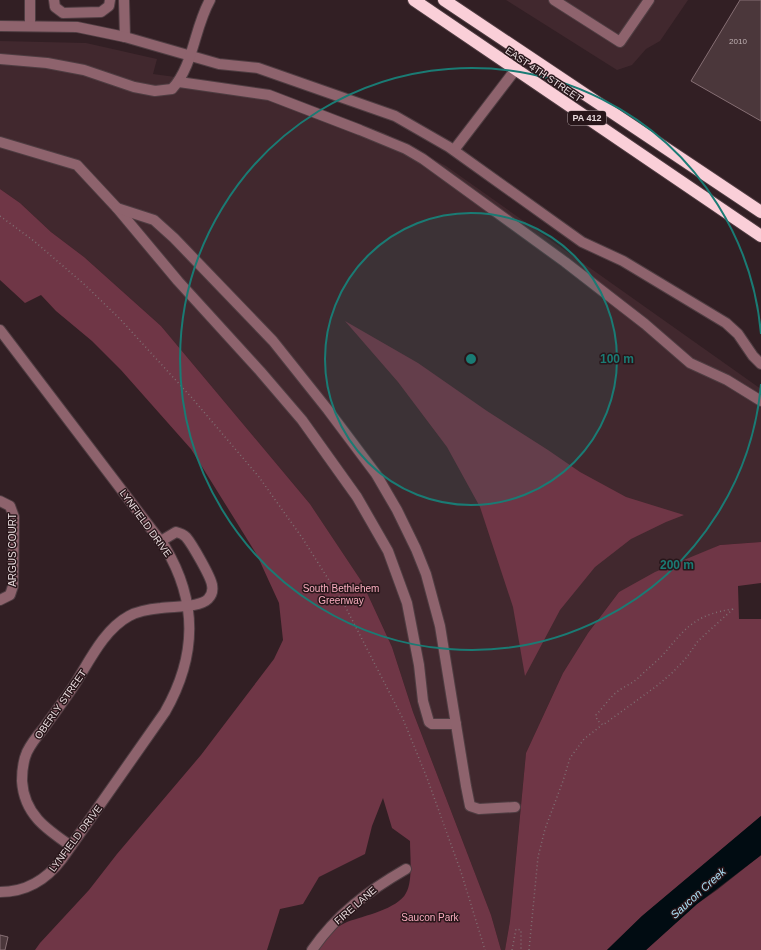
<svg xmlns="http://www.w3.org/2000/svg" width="761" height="950" font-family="Helvetica,sans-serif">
<rect width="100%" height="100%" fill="#321f24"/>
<!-- built -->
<g fill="#41282e">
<path d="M506 0H688L660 41 646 49 632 65 617 70Z"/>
<path d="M0 41 86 43 157 59 153 74 257 88 384 133 446 166 761 389V542L720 545 619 592 588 633 563 673 526 753 510 921 505 950H501L491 915 413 712 392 647 362 582 310 504 161 326 84 257 51 232 20 203 0 189Z"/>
</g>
<!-- green -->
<g fill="#6f3646">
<path d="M0 189 20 203 51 232 84 257 161 326 310 504 362 582 392 647 413 712 491 915 501 950H315C325 939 333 928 347 922 363 916 398 909 406 893 413 881 410 855 410 841L392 828 383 798 372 826 365 854 319 877 303 904 280 909 267 950H35L40 943 89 890 117 854 201 755 274 659 283 640 279 603 257 555 191 449 121 370 92 341 56 311 41 295 25 303 0 280Z"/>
<path d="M345 321 418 363 487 411 548 450 580 472 626 497 684 515 666 522 631 539 595 567 560 610 525 676 513 607 480 507 447 447 398 382Z"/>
<path d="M761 542V583L738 586 739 619H761V816L642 916 607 950H505L510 921 526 753 563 673 588 633 619 592 655 572 720 545Z"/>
<path d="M761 855V950H646L697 904 717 890Z"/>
</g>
<!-- water -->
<path fill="#010c12" d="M761 816V855L760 856 697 904 646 950H607L642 916Z"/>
<!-- building -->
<g fill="#4b373b" stroke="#866f74">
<path d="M740 0H761V121L691 81Z"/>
<path d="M0 935 8 937 5 950H0Z"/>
</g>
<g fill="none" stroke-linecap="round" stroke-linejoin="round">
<!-- minor casing -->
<g stroke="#4f3d42" stroke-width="12">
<g id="minor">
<path d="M30 0V26"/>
<path d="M54 0 55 7 63 13 101 12 109 6 110 0"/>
<path d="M124 0 125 37"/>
<path d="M554 0 620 42 649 0"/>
<path d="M0 26 77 27 125 37 219 64 258 68 395 116 449 147 582 242 623 261 726 323 738 334 753 356 761 364"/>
<path d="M0 59 47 63 84 70 134 87 155 91 172 89C194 65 194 28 210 0"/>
<path d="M179 82 269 95 360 130 406 149 423 159 565 262 645 324 690 363 727 380 761 401"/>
<path d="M0 142 77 165 117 208 178 281 260 371 302 420 357 497 388 551 407 603 419 665 423 701 429 722 432 724H456"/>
<path d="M454 150 516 69"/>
<path d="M117 208 154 220 174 238 273 341 328 410 376 474 397 510 416 549 426 574 440 626 466 786 470 806 479 809 515 807"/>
<path d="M0 330 165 547C198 602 197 656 165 712L62 859C47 879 26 892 0 892"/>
<path d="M0 501 10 506 14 517 13 586 10 595 0 600"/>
<path d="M71 846C46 829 24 814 22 781 22 771 23 761 27 752 31 744 37 736 43 729 53 715 63 702 73 687 88 664 103 630 129 616 138 611 150 609 161 608 173 606 199 608 208 599 212 595 213 590 212 585 211 577 192 544 186 537 183 534 180 533 176 532L161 541"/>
<path d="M312 950C337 914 368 891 406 869"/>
</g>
</g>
<!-- highway casing -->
<g stroke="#4f3d42" stroke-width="14">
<g id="highway">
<path d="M414 0 761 236"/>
<path d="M444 0 761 212"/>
</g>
</g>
<!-- path -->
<g stroke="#7f6e72" stroke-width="1.5" stroke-dasharray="1 3" stroke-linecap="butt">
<path d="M0 216 34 241 85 285 120 319 192 398 259 477 303 539 344 604 403 719 427 778 461 872 485 950"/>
<path d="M733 609 698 641 687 657 673 672 658 685 603 725 597 720 596 715C603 708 609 698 617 692 623 687 631 684 637 679 647 669 659 660 668 649 688 624 700 614 733 609Z"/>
<path d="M512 950 516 929 521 930V950"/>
<path d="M529 950 538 857 545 829 563 781 570 758 584 739 602 725"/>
</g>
<!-- minor -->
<use href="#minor" stroke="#8e636d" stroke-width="10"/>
<!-- highway -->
<use href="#highway" stroke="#facfd8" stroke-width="12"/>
</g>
<!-- distance rings -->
<circle cx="471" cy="359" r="146" fill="#1a7b74" fill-opacity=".12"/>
<g fill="none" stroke="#1a7b74" stroke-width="2">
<circle cx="471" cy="359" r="146"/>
<path d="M761 384A291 291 0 1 1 761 334"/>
</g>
<g text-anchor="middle" stroke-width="3" stroke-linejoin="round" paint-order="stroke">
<!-- number labels -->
<g font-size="8" fill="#c1b2b4">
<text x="738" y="44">2010</text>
</g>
<!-- shield labels -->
<rect fill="#28161a" stroke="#aea0a2" stroke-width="1" x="568" y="111" width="38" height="14" rx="3"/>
<g font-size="9" font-weight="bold" fill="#e8dbdd">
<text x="587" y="121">PA 412</text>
</g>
<!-- street labels -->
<g font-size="10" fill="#e8dbdd" stroke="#28161a">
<text transform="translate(544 74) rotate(34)" y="4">EAST 4TH STREET</text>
<text transform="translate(146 523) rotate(54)" y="4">LYNFIELD DRIVE</text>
<text transform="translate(12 550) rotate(-90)" y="4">ARGUS COURT</text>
<text transform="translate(60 704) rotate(-55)" y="4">OBERLY STREET</text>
<text transform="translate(75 838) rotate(-53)" y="4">LYNFIELD DRIVE</text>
<text transform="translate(355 905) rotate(-41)" y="4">FIRE LANE</text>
</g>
<!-- park labels -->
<g font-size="10" fill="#faadbf" stroke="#28161a">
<text x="341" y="592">South Bethlehem<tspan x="341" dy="12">Greenway</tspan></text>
<text x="430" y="921">Saucon Park</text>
</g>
<!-- water labels -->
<g font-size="11" font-style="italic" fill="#ade1f7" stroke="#28161a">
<text transform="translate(698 893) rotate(-42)" y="4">Saucon Creek</text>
</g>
</g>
<circle cx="471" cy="359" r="6" fill="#1a7b74" stroke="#28161a" stroke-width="2"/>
<g font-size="12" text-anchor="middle" font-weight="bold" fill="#1a7b74" stroke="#28161a" stroke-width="3" stroke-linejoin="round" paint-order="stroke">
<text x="617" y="363">100 m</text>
<text x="677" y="569">200 m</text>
</g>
</svg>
